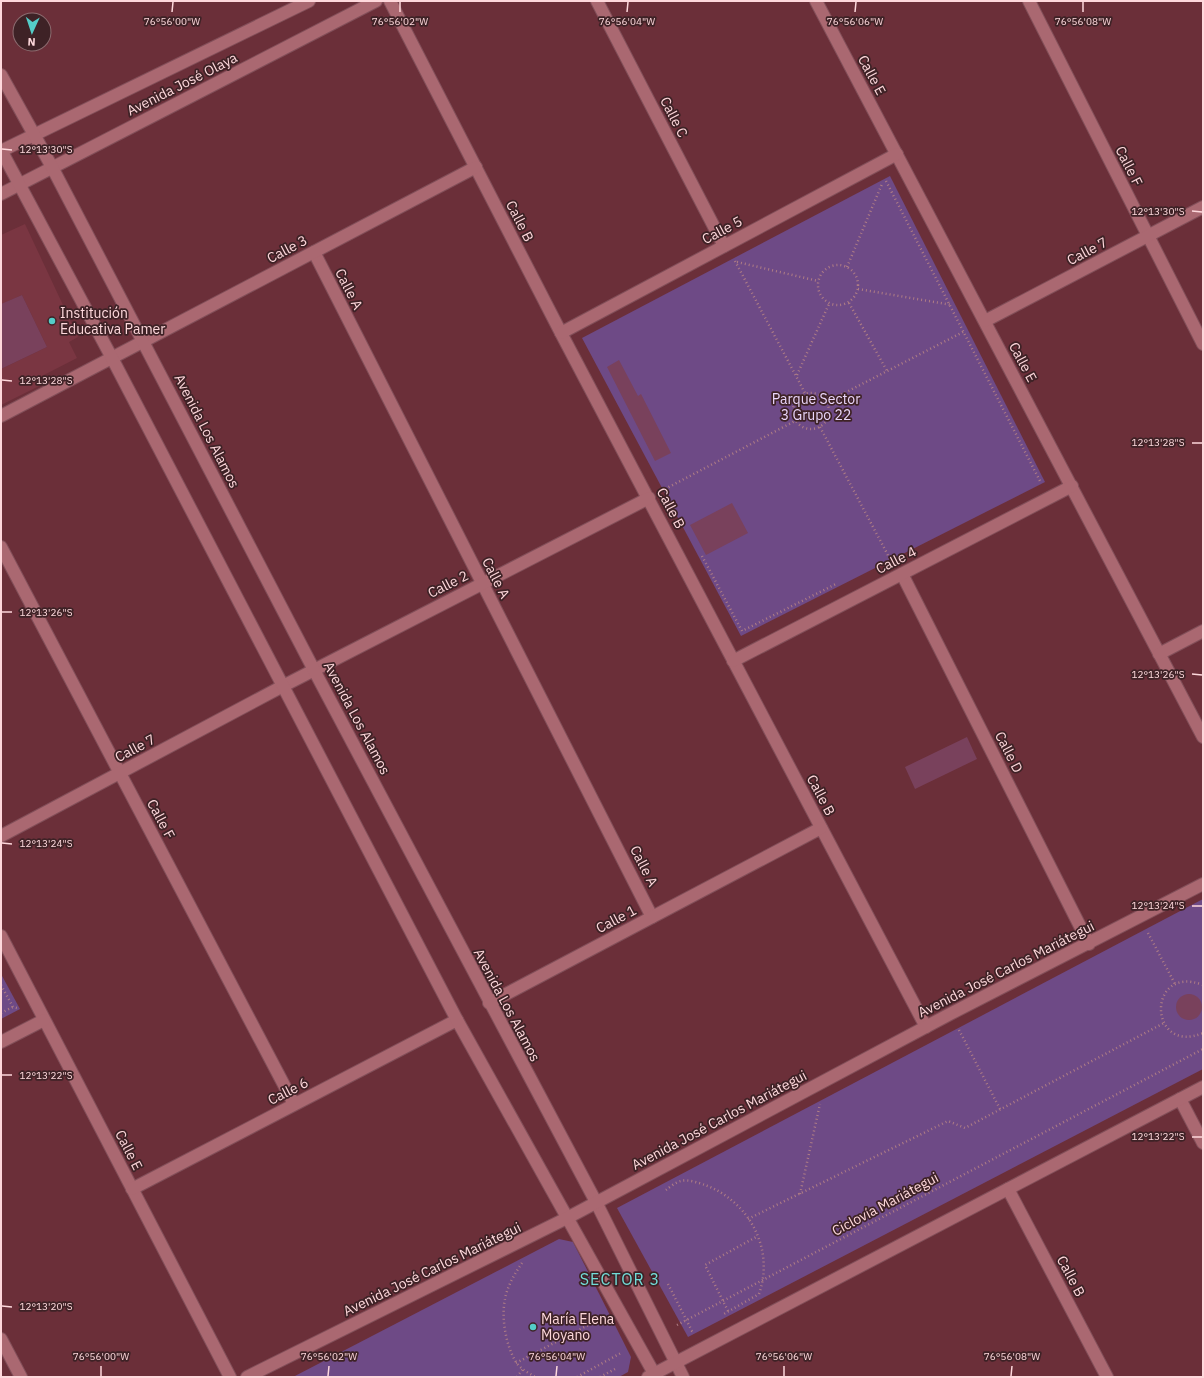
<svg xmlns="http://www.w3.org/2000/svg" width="1204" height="1378" font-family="'IBM Plex Sans',sans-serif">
<rect width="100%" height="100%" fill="#6b2f39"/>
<!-- built -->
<path fill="#7a3642" d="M25 224 78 337 69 342 77 358 40 377 43 384 1 405V369L47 347 22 295 2 304 1 302V235Z"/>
<!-- green -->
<g fill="#6e4a86">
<path d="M890 176 1045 482 741 636 582 338Z"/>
<path d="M1203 899V1069L688 1337 617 1208Z"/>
<path d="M1 974 20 1009 1 1019Z"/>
<path d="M559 1239 573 1242 631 1357 628 1372 619 1377H293Z"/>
</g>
<!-- building -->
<g fill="#79415c">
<path d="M22 295 47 347 1 369V304Z"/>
<path d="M619 360 638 396 641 394 671 453 655 461 607 367Z"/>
<path d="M732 503 748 533 706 555 690 525Z"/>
<path d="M967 737 977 759 915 789 905 767Z"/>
<circle cx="1189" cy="1007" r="13"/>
</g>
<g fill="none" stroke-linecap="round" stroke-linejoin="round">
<!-- street casing -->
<g stroke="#824f59" stroke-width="14">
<g id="street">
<path d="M390 1 561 333 926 1027"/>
<path d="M597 1 724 246"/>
<path d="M816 1 1203 737"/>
<path d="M1029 1 1203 344"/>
<path d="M1 151 309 1"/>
<path d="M1 194 376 1"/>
<path d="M314 252 652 917"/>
<path d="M985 321 1203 207"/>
<path d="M561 333 897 154"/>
<path d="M1 416 476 167"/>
<path d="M1 547 294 1104"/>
<path d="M902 574 1089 944"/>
<path d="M1159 654 1203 631"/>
<path d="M733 661 1072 486"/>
<path d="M1 836 283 686 649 498"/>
<path d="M1 936 230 1377"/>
<path d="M489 1003 821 828"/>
<path d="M1 1042 44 1020"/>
<path d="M1180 1099 1203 1143"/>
<path d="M132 1189 457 1020"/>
<path d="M1008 1189 1107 1377"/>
<path d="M1 1339 21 1377"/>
</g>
</g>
<!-- secondary casing -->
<g stroke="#824f59" stroke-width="14">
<g id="secondary">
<path d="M1 75 52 167 314 670 596 1202 683 1377"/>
<path d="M1 150 112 358 457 1020 656 1377"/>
<path d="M247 1377 569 1217 950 1014 1203 884"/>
<path d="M648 1377 1203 1087"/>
</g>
</g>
<!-- path -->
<g stroke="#af7d85" stroke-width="2.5" stroke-dasharray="1 3" stroke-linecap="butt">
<path d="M886 181 1040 481"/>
<path d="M735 261 805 393"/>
<path d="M737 262 818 281"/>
<circle cx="838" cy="285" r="20"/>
<path d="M847 267 882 184"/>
<path d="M858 289 952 305"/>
<path d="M849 303 887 371"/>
<path d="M797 375 829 304"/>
<circle cx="811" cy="411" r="18"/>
<path d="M827 402 965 331"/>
<path d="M820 427 890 559"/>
<path d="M665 489 795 421"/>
<path d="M702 556 742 631 836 584"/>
<path d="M1148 933 1175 984"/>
<path d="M1 985 13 1007 17 1008"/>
<path d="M1203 985C1146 963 1148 1056 1203 1033"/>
<path d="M1 1013 13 1007"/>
<path d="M959 1030 1000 1109"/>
<path d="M666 1190C670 1187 676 1182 681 1181 688 1179 699 1183 705 1185 749 1201 775 1249 759 1294L722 1315"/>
<path d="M800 1194 820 1104"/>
<path d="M748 1219 948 1121 965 1128 1164 1023"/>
<path d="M522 1263C515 1273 507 1287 505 1299 501 1318 506 1346 516 1362 520 1369 529 1373 535 1377"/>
<path d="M668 1284 692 1331H693"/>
<path d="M728 1311 705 1265 758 1236"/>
<path d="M677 1325 1203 1049"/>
<path d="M516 1363 594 1322"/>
<path d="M517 1377 523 1369"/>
<path d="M577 1377 621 1353"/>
<path d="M600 1377 617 1368"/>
</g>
<!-- street -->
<use href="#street" stroke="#aa6871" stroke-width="12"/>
<!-- secondary -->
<use href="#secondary" stroke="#aa6871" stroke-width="12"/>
</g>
<!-- ticks -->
<path fill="none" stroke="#fed8dc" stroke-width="1.5" d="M172 12 173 2M400 12V2M627 12 628 2M855 12 856 2M1083 12V2M2 149 12 150M1192 211 1202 212M2 380 12 381M1192 443H1202M2 612H12M1192 674 1202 675M2 843 12 844M1192 906H1202M2 1075H12M1192 1137H1202M2 1306 12 1307M101 1376V1366M328 1376 329 1366M556 1376 557 1366M784 1376V1366M1011 1376 1012 1366"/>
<!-- markers -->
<g fill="#54cdc8" stroke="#3e2226" stroke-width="1.5">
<circle cx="52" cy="321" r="4"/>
<circle cx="533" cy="1327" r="4"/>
</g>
<g text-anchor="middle" stroke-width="3.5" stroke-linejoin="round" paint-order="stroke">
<!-- street labels -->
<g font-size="14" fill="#fed8dc" stroke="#3e2226">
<text transform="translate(872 75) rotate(62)" y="5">Calle E</text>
<text transform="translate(182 84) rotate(-27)" y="5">Avenida José Olaya</text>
<text transform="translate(674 117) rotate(63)" y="5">Calle C</text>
<text transform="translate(1129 166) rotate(63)" y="5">Calle F</text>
<text transform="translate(520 221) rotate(63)" y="5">Calle B</text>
<text transform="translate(722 230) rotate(-28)" y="5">Calle 5</text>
<text transform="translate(287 249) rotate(-28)" y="5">Calle 3</text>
<text transform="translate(1087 251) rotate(-28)" y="5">Calle 7</text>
<text transform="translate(349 289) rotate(63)" y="5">Calle A</text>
<text transform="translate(1023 362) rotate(62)" y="5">Calle E</text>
<text transform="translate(207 431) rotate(63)" y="5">Avenida Los Alamos</text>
<text transform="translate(671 508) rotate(62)" y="5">Calle B</text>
<text transform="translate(896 560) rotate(-27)" y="5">Calle 4</text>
<text transform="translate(496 578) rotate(63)" y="5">Calle A</text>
<text transform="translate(448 584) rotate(-27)" y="5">Calle 2</text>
<text transform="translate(357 718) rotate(62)" y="5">Avenida Los Alamos</text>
<text transform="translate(135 748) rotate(-28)" y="5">Calle 7</text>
<text transform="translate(1009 752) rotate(63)" y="5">Calle D</text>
<text transform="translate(821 795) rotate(62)" y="5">Calle B</text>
<text transform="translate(161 819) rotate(62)" y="5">Calle F</text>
<text transform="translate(644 866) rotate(63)" y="5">Calle A</text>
<text transform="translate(616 919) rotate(-28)" y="5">Calle 1</text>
<text transform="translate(1006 969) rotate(-27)" y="5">Avenida José Carlos Mariátegui</text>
<text transform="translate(507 1005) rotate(62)" y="5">Avenida Los Alamos</text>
<text transform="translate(288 1091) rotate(-27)" y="5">Calle 6</text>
<text transform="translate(719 1120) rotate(-28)" y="5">Avenida José Carlos Mariátegui</text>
<text transform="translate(129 1150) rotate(63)" y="5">Calle E</text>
<text transform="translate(885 1204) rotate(-28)" y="5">Ciclovía Mariátegui</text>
<text transform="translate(432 1269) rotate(-26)" y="5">Avenida José Carlos Mariátegui</text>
<text transform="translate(1071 1276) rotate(62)" y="5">Calle B</text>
</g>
<!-- poi labels -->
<g font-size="14" fill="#fed8dc" stroke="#3e2226" text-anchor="start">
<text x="60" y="318">Institución<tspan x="60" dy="16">Educativa Pamer</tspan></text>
<text x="541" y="1324">María Elena<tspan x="541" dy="16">Moyano</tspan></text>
</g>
<!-- park labels -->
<g font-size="14" fill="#ebd6fb" stroke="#3e2226">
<text x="816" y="404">Parque Sector<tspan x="816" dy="16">3 Grupo 22</tspan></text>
</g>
<!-- quarter labels -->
<g font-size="16" letter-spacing="1" fill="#72ddd8" stroke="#3e2226">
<text x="620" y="1285">SECTOR 3</text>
</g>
</g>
<g font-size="10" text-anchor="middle" fill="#fed8dc" stroke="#3e2226" stroke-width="3.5" stroke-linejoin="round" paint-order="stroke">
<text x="172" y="25">76°56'00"W</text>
<text x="400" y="25">76°56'02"W</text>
<text x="627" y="25">76°56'04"W</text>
<text x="855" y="25">76°56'06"W</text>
<text x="1083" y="25">76°56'08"W</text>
<text x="46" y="153">12°13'30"S</text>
<text x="1158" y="215">12°13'30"S</text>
<text x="46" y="384">12°13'28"S</text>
<text x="1158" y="446">12°13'28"S</text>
<text x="46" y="616">12°13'26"S</text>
<text x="1158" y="678">12°13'26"S</text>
<text x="46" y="847">12°13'24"S</text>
<text x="1158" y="909">12°13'24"S</text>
<text x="46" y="1079">12°13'22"S</text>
<text x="1158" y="1140">12°13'22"S</text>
<text x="46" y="1310">12°13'20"S</text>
<text x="101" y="1360">76°56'00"W</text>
<text x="329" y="1360">76°56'02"W</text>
<text x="557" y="1360">76°56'04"W</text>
<text x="784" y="1360">76°56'06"W</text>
<text x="1012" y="1360">76°56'08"W</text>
</g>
<!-- border -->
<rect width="1204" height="1378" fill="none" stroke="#fed8dc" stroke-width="4"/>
<!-- north arrow -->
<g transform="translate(32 32) rotate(183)"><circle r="19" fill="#3e2226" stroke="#8b6b6f"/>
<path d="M0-3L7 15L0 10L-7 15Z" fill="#54cdc8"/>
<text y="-6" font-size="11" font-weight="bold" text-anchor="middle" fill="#fed8dc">N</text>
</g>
</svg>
